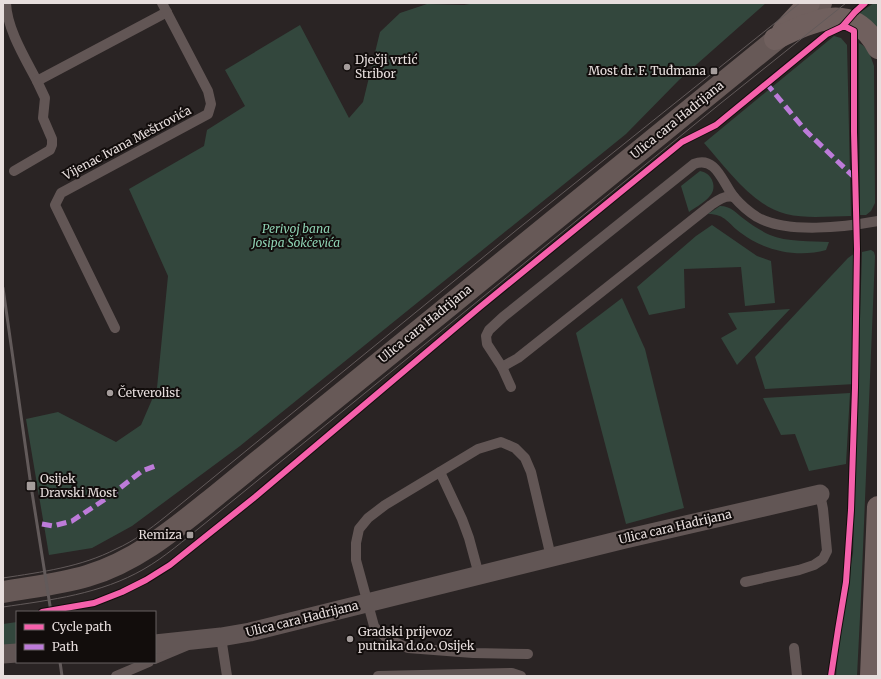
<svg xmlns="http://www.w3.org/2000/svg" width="881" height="679" font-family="Merriweather,serif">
<rect width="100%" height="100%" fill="#2a2424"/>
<!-- green -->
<g fill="#33473d">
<path d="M476 3H766L679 80 626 134 240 446 132 526 92 548 49 555 26 419 58 412 116 442 141 425 157 388 168 276 129 189 204 146 207 130 245 106 225 70 300 25 349 118 363 102 380 32 400 13 427 4 464 5Z"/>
<path d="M874 3H878V35L859 13Z"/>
<path d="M834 36 841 38 847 45 851 216C830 216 807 219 786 214 753 206 726 168 704 143Z"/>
<path d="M859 43C868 47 871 57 874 66L875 203 871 211 866 215H860Z"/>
<path d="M700 171C705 172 709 174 712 180 719 196 700 204 689 212L681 186Z"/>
<path d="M720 206C731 206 736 213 744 219 752 225 761 231 770 235 786 242 812 241 829 242L826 250C798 258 764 251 741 233 728 224 726 214 708 214Z"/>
<path d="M712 225 757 256 771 261 775 303 745 306 741 267 684 269 685 308 649 315 637 287 696 236Z"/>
<path d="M871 250 874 252 875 256 861 597 857 676H836L841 621 853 553 862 252Z"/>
<path d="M855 253V384L765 389 755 357 848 258Z"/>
<path d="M622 298 645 349 684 508 626 524 576 333Z"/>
<path d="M790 309 737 365 721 338 737 329 728 313Z"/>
<path d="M850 393 846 464 809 471 795 434 781 435 763 398Z"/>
<path d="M17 622V647H3V624Z"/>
</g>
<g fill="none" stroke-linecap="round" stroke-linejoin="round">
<!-- lane -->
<g stroke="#625655" stroke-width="10">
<path d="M6 3C7 29 25 58 37 81"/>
<path d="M14 171 50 150 52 145V139L43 118 45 98 37 81 167 12"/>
<path d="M115 328 55 205 61 193 208 114 211 104 208 91 162 3"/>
<path d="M502 367 518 358 711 205C718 200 725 195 734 197"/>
<path d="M511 387 502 367 487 344 486 336 489 330 503 317 694 164C716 155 723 184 734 197 740 204 749 212 757 217 787 234 845 227 878 221"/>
<path d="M440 472 462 519 469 538 479 575"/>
<path d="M745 582 799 570 814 565 823 559 827 551 823 509 820 494"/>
<path d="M221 637 227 676"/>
<path d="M794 648 797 676"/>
<path d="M528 654 473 653 408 648 388 639 377 630 374 626 356 560V543L359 529 368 518 385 505 478 449 501 442 515 448 525 458 531 472 551 557"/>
<path d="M155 659 186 646"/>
<path d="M116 676 149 662"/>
<path d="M378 676 512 673 521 676"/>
</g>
<!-- street -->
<g stroke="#625655" stroke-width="19">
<path d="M155 644 221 637 250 632 625 539 820 494"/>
<path d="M3 654 17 653"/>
</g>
<!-- secondary -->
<path stroke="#675957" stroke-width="22" d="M3 592C31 587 60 584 87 576 138 561 178 526 218 494L821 3"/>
<!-- primary -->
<g stroke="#70605e" stroke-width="22">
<path d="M783 31 809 3"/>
<path d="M775 39C812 21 853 0 878 48"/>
<path d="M871 676 878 507"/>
</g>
<!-- tram -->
<g stroke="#625a5a" stroke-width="1">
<path d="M3 578C42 572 81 567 116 549 134 541 150 529 165 517L519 228 800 3"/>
<path d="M3 607C51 600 101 594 144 569 165 557 184 540 203 525L721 103 846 3"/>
</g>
<!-- rail -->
<g stroke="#625a5a" stroke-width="3">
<path d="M3 288 31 486 51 612"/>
<path d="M60 662 62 676"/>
</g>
<!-- quiet -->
<g stroke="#bd7bd9" stroke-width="5" stroke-dasharray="10 5" stroke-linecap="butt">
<path d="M766 83 806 131 856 179"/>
<path d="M42 524 53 526 72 521 107 498 142 471 155 466"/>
</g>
<!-- cycleway casing -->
<g stroke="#120d0c" stroke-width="8">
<g id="cycleway">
<path d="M42 612 94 603 122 592 146 580 170 565 255 497 480 307 682 142 716 125 827 34 842 27 855 12 865 3"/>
<path d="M831 676 838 630 846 582 851 510 855 388 857 249 854 132V31L846 27H842"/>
</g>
</g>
<!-- cycleway -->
<use href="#cycleway" stroke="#f560ab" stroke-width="6"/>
</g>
<!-- markers -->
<g fill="#a59d9c" stroke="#120d0c" stroke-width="1.5">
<circle cx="347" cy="67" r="4"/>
<rect x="710" y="67" width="8" height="8" rx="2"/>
<circle cx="110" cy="393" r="4"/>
<rect x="26" y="481" width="10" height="10" rx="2"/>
<rect x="186" y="531" width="8" height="8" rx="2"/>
<circle cx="350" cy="639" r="4"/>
</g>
<g text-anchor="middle" stroke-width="4" stroke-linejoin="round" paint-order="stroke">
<!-- poi labels -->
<g font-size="12" fill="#e7dedd" stroke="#120d0c" text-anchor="start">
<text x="355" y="64">Dječji vrtić<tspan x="355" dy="14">Stribor</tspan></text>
<text x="706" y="75" text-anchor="end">Most dr. F. Tuđmana</text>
<text x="118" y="397">Četverolist</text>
<text x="40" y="483">Osijek<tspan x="40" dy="14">Dravski Most</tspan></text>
<text x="182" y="539" text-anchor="end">Remiza</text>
<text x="358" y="636">Gradski prijevoz<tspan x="358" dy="14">putnika d.o.o. Osijek</tspan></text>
</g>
<!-- street labels -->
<g font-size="12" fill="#e7dedd" stroke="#120d0c">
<text transform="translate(677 120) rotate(-39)" y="4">Ulica cara Hadrijana</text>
<text transform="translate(127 143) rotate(-28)" y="4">Vijenac Ivana Meštrovića</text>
<text transform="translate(425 324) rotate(-39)" y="4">Ulica cara Hadrijana</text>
<text transform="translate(675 527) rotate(-13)" y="4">Ulica cara Hadrijana</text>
<text transform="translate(302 619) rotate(-14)" y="4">Ulica cara Hadrijana</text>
</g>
<!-- park labels -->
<g font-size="12" font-style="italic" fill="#8ed2b3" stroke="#120d0c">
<text x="296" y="233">Perivoj bana<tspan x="296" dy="14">Josipa Šokčevića</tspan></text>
</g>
</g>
<!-- border -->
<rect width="881" height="679" fill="none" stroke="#e7dedd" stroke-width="8"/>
<!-- legend -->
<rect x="16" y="611" width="140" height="52" fill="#120d0c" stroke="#676160"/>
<rect x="24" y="624" width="20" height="6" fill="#f560ab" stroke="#676160"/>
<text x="52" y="631" font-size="12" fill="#e7dedd">Cycle path</text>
<rect x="24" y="644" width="20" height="6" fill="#bd7bd9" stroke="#676160"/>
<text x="52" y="651" font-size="12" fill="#e7dedd">Path</text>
</svg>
